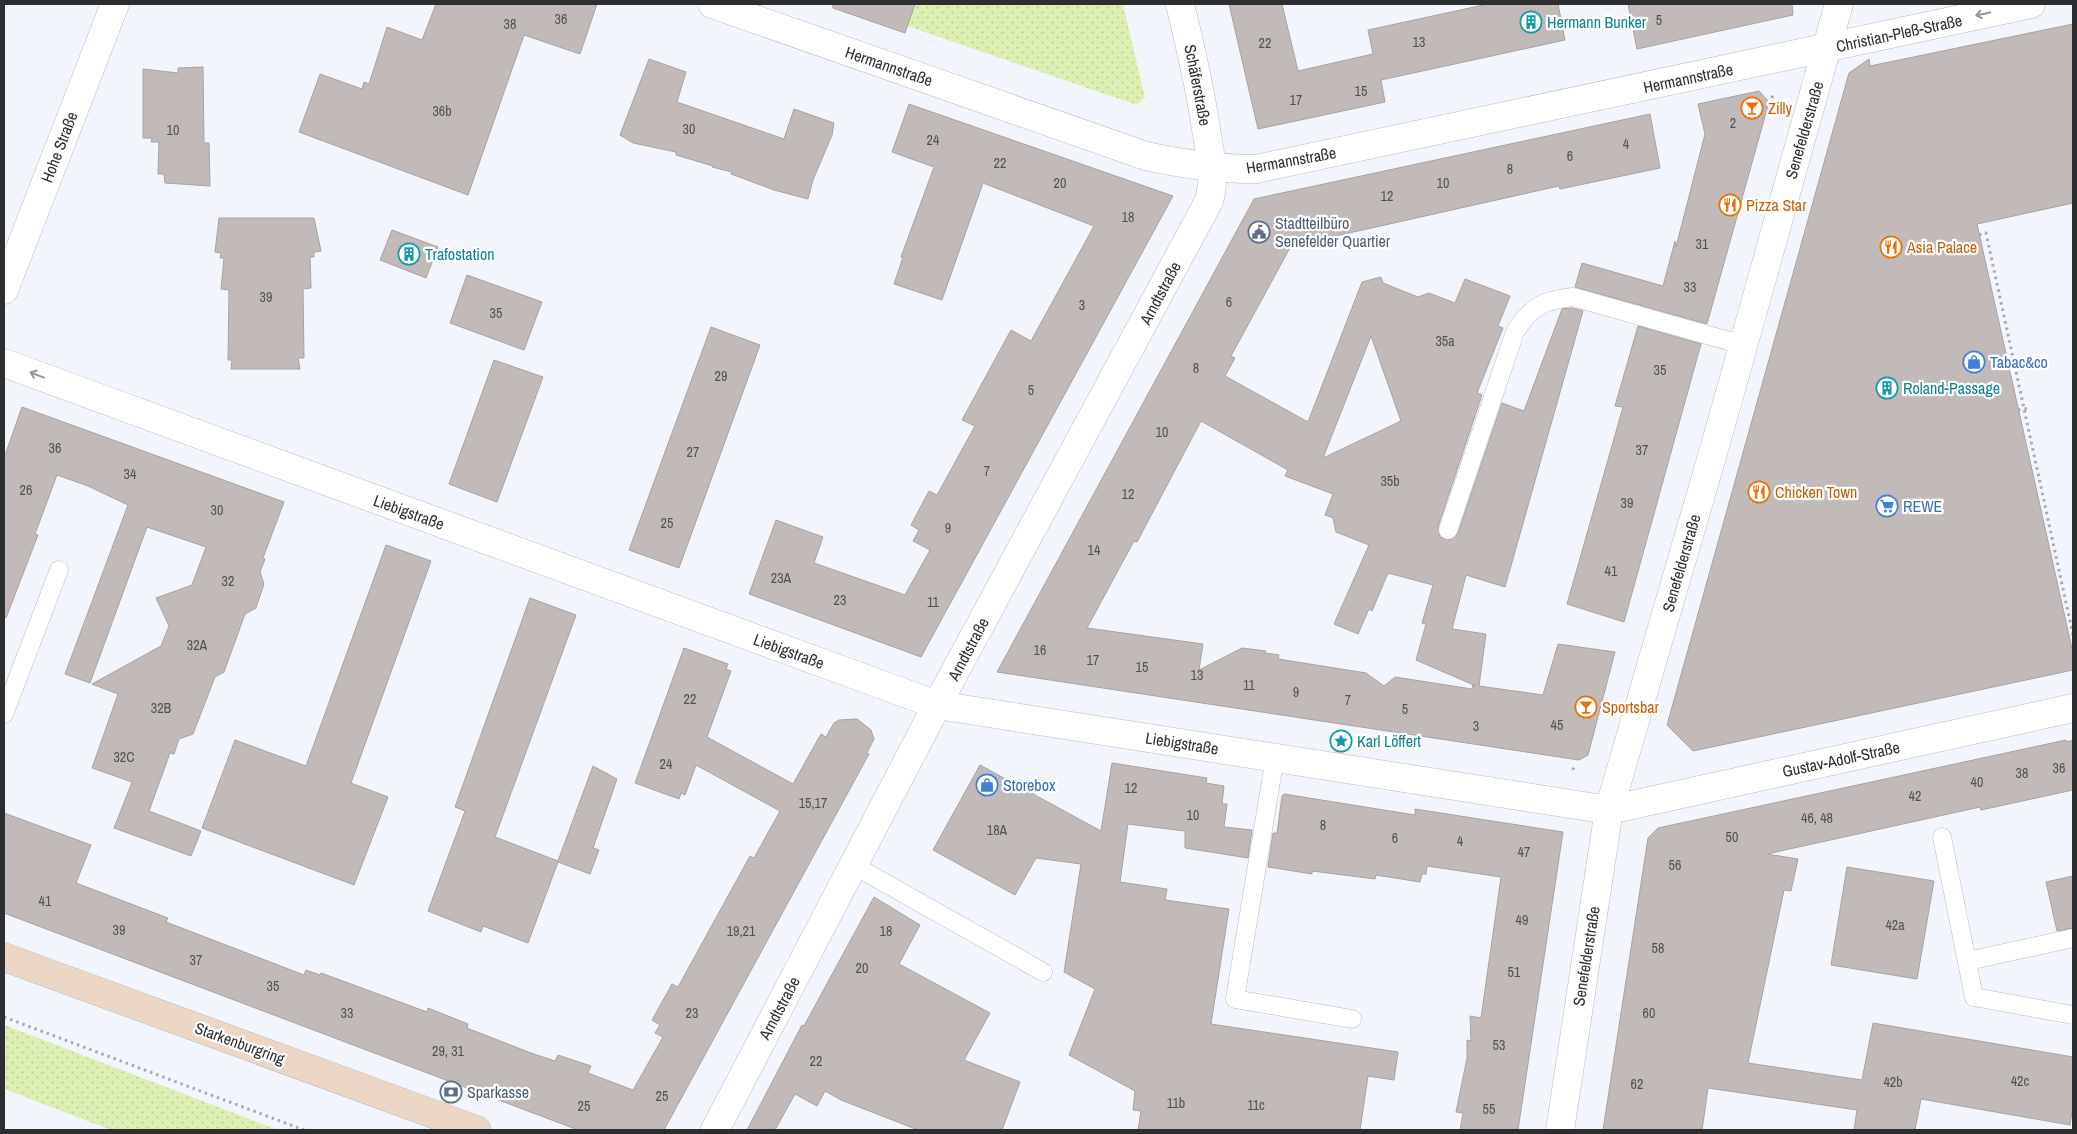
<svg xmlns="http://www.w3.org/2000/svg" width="2077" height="1134" font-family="'Archivo Narrow',sans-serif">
<defs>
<pattern id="park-dots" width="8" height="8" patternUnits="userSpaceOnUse" patternTransform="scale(1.25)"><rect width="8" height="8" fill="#ddf0b3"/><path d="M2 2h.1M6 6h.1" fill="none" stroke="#bece9a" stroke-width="1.8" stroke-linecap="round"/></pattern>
</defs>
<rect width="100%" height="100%" fill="#f2f5fb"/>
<!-- park -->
<g fill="url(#park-dots)">
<path d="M915 4H1123L1145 98 1137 105 907 26Z"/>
<path d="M4 1025 278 1130H111L4 1089Z"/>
</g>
<!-- building -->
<g fill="#c1bab8" stroke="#a8a2a0" fill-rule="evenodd">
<path d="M436 4H597L580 54 524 35 468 195 299 132 320 74 362 89 364 82 369 84 387 27 422 40Z"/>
<path d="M833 4H915L905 33 833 8Z"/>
<path d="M1229 4H1282L1298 71 1373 54 1368 30 1488 4H1558L1565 40 1381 80 1385 102 1258 129Z"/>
<path d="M1628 4H1792L1793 15 1637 49Z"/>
<path d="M2073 24V203L1977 224 2073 653V670L1693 751 1667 725 1849 73 1869 59 1870 66Z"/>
<path d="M649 59 686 72 677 102 784 139 794 109 834 123 832 135 813 180 808 199 774 190 731 174 732 172 712 167 713 166 676 155V152L633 143 620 135Z"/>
<path d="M203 67 204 143H209L210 186 165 183 164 174H158L159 142H151L152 138H143V69L178 73V68Z"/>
<path d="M1759 91 1769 102 1707 324 1575 287 1582 263 1663 286 1675 241 1676 247 1705 134 1698 104Z"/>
<path d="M909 104 1173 196 921 657 749 594 776 520 823 537 814 563 905 595 930 550 913 541 919 530 911 525 929 491 937 495 975 426 962 420 1011 330 1031 341 1094 226 983 183 942 300 894 284 903 257H901L934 167 892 152Z"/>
<path d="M1650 114 1660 168 1560 189 1559 186 1291 246 1231 356 1235 358 1225 376 1308 422 1362 282 1381 277 1383 283 1418 297 1429 293 1455 303 1465 279 1510 296 1498 326 1503 328 1477 393 1482 395 1438 527 1440 537 1450 540 1458 533 1502 403 1524 411 1562 309 1572 308 1583 311 1505 587 1466 575 1452 629 1486 634 1479 686 1543 695 1558 644 1615 652 1588 755 1579 760 997 672 1254 199ZM1371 336 1401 421 1323 458ZM1201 421 1288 470 1285 476 1333 494 1325 515 1333 518 1336 532 1369 545 1334 624 1358 634 1369 609 1372 611 1388 573 1433 585 1422 623 1426 624 1416 660 1476 686 1473 685 1472 689 1395 677 1384 686 1366 673 1278 659 1279 655 1265 653 1266 651 1242 648 1199 670 1203 644 1087 628 1134 541 1137 542Z"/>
<path d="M219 218H314L321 251 314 252V257H310L311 288 303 289 304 358H298L300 369H231L232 360H228L229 290 221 289 224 258H220L221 253 215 252Z"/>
<path d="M392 230 438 247 426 278 380 260Z"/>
<path d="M467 275 542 302 524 350 450 323Z"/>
<path d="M1638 326 1701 344 1624 622 1567 604 1623 407 1615 406Z"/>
<path d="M711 327 760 345 679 568 629 550Z"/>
<path d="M494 360 543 377 497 502 449 484Z"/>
<path d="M22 407 284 502 263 558 265 559 260 572 264 584 256 608 245 614 224 672 215 677 193 734 179 739 174 754 170 753 149 811 201 831 191 856 114 828 132 782 92 768 118 694 92 684 161 646 169 626 156 598 192 585 206 547 147 527 90 683 65 674 128 505 88 486 57 475 35 534 38 535 6 618 4 617V458Z"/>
<path d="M386 545 431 561 351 783 388 797 354 885 202 828 235 740 306 766Z"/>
<path d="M530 598 576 615 495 837 558 861 593 766 617 779 593 848 599 850 590 874 558 862 528 943 483 926 481 932 428 911 465 811 455 807Z"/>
<path d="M684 648 728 664 726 669 731 671 707 737 793 784 821 734 826 737 834 723 839 720 857 719 871 730 874 739 867 753 869 754 664 1130H578L4 913V813L91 845 76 883 168 918 166 922 304 975 306 970 320 975 321 973 427 1012 428 1008 468 1024 467 1028 531 1053 555 1061 558 1055 591 1066 588 1073 633 1090 663 1037 655 1033 660 1025 652 1020 672 984 678 987 750 856 754 858 780 811 696 765 685 795 681 793 679 799 635 783Z"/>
<path d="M2066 740 2067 742 2073 740V790L1981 810 1980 807 1767 854 1798 859 1791 891 1784 890 1748 1063 1862 1080 1873 1023 2073 1057V1104L2070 1125 1921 1099 1915 1130H1854L1857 1110 1708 1088 1702 1130H1603L1648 838 1658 828Z"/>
<path d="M1112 763 1207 778 1206 783 1224 786 1222 804H1227L1224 827 1252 830 1248 858 1185 848V831L1128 824 1120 882 1167 889 1165 900 1229 909 1211 1024 1398 1052 1394 1080 1368 1076 1360 1130H1138L1141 1111 1133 1110 1135 1091 1069 1055 1095 989 1064 972 1081 864 1036 858 1015 895 933 850 980 765 1101 831Z"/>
<path d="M1284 794 1415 815V809L1563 832 1518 1130H1460L1463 1113 1456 1112 1467 1058V1040L1471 1041 1470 1016 1481 1018 1501 877 1427 866 1426 874H1422L1420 882 1376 875 1375 879 1312 871V874L1268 867 1273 833H1277L1282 796Z"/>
<path d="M1847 867 1934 881 1917 979 1831 965Z"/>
<path d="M2073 876V928L2057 931 2046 882Z"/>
<path d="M874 897 920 925 899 964 990 1013 964 1060 1020 1082 1002 1130H918L841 1100 825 1091 817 1106 795 1094 775 1130H747L802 1025 804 1026Z"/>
</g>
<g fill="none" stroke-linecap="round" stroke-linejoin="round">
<!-- lane casing -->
<g stroke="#b8bbc0" stroke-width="19">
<g id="lane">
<path d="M1448 530 1515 332C1531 306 1544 300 1573 297L1743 345"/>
<path d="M4 714 59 570"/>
<path d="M1275 757 1235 999 1352 1019"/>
<path d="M1942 837 1974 997 2073 1015"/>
<path d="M853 865 1043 972"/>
<path d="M1968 961 2073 938"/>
</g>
</g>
<!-- street casing -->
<g stroke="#b8bbc0" stroke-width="29">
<g id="street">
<path d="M712 4 1146 156C1182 164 1218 169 1256 169L2031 4"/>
<path d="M4 290 115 4"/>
<path d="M4 363 937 705 1609 810 2073 708"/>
<path d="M715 1130 937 705 1209 201C1216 177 1210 154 1206 129 1200 87 1190 45 1180 4"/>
<path d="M1560 1130 1609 810 1715 446 1839 4"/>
</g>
</g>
<!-- secondary casing -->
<g stroke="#b8bbc0" stroke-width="29">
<path id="secondary" d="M4 957 477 1130"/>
</g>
<!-- path -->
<g stroke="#a7a9ae" stroke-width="3" stroke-dasharray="2.5 4" stroke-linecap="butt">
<path d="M1772 98 1773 92"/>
<path d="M1979 235 1986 233 2073 635"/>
<path d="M2018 410 2030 408"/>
<path d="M1573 770 1574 766"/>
<path d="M4 1017 304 1130"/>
</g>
<!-- lane -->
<use href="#lane" stroke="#fff" stroke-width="18"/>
<!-- street -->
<use href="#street" stroke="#fff" stroke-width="28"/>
<!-- secondary -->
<use href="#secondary" stroke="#ecd6c6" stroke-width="28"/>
</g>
<!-- one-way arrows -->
<defs><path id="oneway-shaft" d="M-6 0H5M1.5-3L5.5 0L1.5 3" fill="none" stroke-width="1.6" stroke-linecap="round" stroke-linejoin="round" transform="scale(1.25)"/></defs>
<g stroke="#969698">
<use href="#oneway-shaft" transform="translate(1983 14) rotate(168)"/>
<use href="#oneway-shaft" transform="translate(37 375) rotate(-159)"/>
</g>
<!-- icons -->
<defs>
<g id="building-ring" transform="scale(1.125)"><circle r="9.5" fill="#fff" stroke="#0f9aa8" stroke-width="1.5"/><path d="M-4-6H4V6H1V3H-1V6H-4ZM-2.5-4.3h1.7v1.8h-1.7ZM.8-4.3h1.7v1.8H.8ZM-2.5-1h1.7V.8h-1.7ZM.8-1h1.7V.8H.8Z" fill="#0f9aa8"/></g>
<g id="bar-ring" transform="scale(1.125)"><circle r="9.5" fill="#fff" stroke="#e8710a" stroke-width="1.5"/><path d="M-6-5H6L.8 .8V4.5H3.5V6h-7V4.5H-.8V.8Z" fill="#e8710a"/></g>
<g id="restaurant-ring" transform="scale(1.125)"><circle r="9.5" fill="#fff" stroke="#e8710a" stroke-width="1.5"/><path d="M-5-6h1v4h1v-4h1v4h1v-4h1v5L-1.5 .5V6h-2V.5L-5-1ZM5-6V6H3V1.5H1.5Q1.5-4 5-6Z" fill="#e8710a"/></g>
<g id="civic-ring" transform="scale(1.125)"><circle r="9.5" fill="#fff" stroke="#5c6f8a" stroke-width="1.5"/><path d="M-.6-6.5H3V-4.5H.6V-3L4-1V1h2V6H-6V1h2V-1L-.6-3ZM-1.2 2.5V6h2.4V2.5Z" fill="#5c6f8a"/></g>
<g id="shop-ring" transform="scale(1.125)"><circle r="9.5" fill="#fff" stroke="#3f7fe0" stroke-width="1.5"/><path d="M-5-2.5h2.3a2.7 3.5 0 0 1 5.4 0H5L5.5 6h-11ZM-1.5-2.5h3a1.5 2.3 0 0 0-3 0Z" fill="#3f7fe0"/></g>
<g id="supermarket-ring" transform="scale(1.125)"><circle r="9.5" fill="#fff" stroke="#3f7fe0" stroke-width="1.5"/><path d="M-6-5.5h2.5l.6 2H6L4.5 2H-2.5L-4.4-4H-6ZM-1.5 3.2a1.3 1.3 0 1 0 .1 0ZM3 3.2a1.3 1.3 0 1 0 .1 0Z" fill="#3f7fe0"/></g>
<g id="sight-ring" transform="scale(1.125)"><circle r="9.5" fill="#fff" stroke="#0f9aa8" stroke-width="1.5"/><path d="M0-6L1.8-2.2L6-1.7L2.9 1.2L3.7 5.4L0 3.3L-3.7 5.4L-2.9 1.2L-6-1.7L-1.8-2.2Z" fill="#0f9aa8"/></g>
<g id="bank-ring" transform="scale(1.125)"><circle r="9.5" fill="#fff" stroke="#5c6f8a" stroke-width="1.5"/><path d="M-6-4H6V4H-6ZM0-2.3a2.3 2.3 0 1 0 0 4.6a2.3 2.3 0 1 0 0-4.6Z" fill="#5c6f8a"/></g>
</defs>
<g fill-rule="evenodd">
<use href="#building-ring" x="1531" y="22"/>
<use href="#bar-ring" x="1752" y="108"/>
<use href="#restaurant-ring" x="1730" y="205"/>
<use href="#civic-ring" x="1259" y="232"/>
<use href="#restaurant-ring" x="1891" y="247"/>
<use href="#building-ring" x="409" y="254"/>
<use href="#shop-ring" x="1974" y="362"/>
<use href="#building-ring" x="1887" y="388"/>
<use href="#restaurant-ring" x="1759" y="492"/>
<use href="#supermarket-ring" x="1887" y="506"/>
<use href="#bar-ring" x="1586" y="707"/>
<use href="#sight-ring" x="1341" y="741"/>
<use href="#shop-ring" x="987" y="785"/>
<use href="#bank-ring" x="451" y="1092"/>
</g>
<g text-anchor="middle" stroke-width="4.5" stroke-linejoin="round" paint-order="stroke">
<!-- number labels -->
<g font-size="14" fill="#525152">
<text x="561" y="24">36</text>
<text x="1659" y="25">5</text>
<text x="510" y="29">38</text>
<text x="1419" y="47">13</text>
<text x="1265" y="48">22</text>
<text x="1361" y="96">15</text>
<text x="1296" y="105">17</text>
<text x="442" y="116">36b</text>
<text x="1733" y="128">2</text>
<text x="689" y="134">30</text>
<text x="173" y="135">10</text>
<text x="933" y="145">24</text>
<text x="1626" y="149">4</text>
<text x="1570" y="161">6</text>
<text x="1000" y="168">22</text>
<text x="1510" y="174">8</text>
<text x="1060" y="188">20</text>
<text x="1443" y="188">10</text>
<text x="1387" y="201">12</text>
<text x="1128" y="222">18</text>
<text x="1702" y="249">31</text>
<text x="1690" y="292">33</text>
<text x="266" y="302">39</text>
<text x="1229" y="307">6</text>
<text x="1082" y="310">3</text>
<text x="496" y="318">35</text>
<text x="1445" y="346">35a</text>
<text x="1196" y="373">8</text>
<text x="1660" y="375">35</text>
<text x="721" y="381">29</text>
<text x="1031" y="395">5</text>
<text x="1162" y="437">10</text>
<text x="55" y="453">36</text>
<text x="1642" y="455">37</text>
<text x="693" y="457">27</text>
<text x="987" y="476">7</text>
<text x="130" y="479">34</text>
<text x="1390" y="486">35b</text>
<text x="26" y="495">26</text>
<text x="1128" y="499">12</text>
<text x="1627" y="508">39</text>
<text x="217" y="515">30</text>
<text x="667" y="528">25</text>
<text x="948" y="533">9</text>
<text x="1094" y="555">14</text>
<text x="1611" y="576">41</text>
<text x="781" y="583">23A</text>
<text x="228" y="586">32</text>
<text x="840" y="605">23</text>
<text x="933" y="607">11</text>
<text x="197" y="650">32A</text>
<text x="1040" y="655">16</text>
<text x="1093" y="665">17</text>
<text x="1142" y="672">15</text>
<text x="1197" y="680">13</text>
<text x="1249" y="690">11</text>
<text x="1296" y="697">9</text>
<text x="690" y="704">22</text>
<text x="1348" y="705">7</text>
<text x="161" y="713">32B</text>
<text x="1405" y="714">5</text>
<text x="1557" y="730">45</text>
<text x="1476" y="731">3</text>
<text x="124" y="762">32C</text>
<text x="666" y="769">24</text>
<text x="2059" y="773">36</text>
<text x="2022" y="778">38</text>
<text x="1977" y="787">40</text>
<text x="1131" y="793">12</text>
<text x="1915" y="801">42</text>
<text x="813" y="808">15,17</text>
<text x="1193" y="820">10</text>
<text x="1817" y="823">46, 48</text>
<text x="1323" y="830">8</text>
<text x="997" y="835">18A</text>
<text x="1732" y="842">50</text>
<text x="1395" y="843">6</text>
<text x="1460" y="846">4</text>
<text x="1524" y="857">47</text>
<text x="1675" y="870">56</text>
<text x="45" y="906">41</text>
<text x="1522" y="925">49</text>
<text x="1895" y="930">42a</text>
<text x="119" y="935">39</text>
<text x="741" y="936">19,21</text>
<text x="886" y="936">18</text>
<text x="1658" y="953">58</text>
<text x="196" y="965">37</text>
<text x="862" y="973">20</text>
<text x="1514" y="977">51</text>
<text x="273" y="991">35</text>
<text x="347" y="1018">33</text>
<text x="692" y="1018">23</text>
<text x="1649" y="1018">60</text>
<text x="1499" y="1050">53</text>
<text x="448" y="1056">29, 31</text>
<text x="816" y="1066">22</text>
<text x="2020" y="1086">42c</text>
<text x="1893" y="1087">42b</text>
<text x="1637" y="1089">62</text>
<text x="662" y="1101">25</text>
<text x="1176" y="1108">11b</text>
<text x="1256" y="1110">11c</text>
<text x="584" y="1111">25</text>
<text x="1489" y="1114">55</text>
</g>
<!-- culture labels -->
<g font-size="16" fill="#0d838f" stroke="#fff" text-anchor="start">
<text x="1547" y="28">Hermann Bunker</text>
<text x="425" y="260">Trafostation</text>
<text x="1903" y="394">Roland-Passage</text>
<text x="1357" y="747">Karl Löffert</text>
</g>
<!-- street labels -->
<g font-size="16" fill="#2d2e30" stroke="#fff">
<text transform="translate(1899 33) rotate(-12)" y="6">Christian-Pleß-Straße</text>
<text transform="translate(889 66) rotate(19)" y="6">Hermannstraße</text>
<text transform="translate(1688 78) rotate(-12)" y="6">Hermannstraße</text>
<text transform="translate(1198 85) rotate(79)" y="6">Schäferstraße</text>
<text transform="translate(1804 130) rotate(-74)" y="6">Senefelderstraße</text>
<text transform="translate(59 147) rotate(-69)" y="6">Hohe Straße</text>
<text transform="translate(1291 160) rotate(-10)" y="6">Hermannstraße</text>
<text transform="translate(1160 293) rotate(-62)" y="6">Arndtstraße</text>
<text transform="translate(409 512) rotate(20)" y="6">Liebigstraße</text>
<text transform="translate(1681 563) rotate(-74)" y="6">Senefelderstraße</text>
<text transform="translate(968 649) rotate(-62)" y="6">Arndtstraße</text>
<text transform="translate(789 651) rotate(20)" y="6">Liebigstraße</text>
<text transform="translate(1182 743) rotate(9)" y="6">Liebigstraße</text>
<text transform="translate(1841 759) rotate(-12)" y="6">Gustav-Adolf-Straße</text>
<text transform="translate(1586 956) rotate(-81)" y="6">Senefelderstraße</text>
<text transform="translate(779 1008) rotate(-62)" y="6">Arndtstraße</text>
<text transform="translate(240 1043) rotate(20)" y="6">Starkenburgring</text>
</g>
<!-- food labels -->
<g font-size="16" fill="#c56008" stroke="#fff" text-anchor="start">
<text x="1768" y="114">Zilly</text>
<text x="1746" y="211">Pizza Star</text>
<text x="1907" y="253">Asia Palace</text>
<text x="1775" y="498">Chicken Town</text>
<text x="1602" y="713">Sportsbar</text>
</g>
<!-- service labels -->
<g font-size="16" fill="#4e5e75" stroke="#fff" text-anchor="start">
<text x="1275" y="229">Stadtteilbüro<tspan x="1275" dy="18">Senefelder Quartier</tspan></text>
<text x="467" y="1098">Sparkasse</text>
</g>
<!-- shop labels -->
<g font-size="16" fill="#366cbe" stroke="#fff" text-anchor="start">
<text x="1990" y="368">Tabac&amp;co</text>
<text x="1903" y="512">REWE</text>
<text x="1003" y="791">Storebox</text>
</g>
</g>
<!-- border -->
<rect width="2077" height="1134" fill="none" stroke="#2d2e30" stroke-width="10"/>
</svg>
